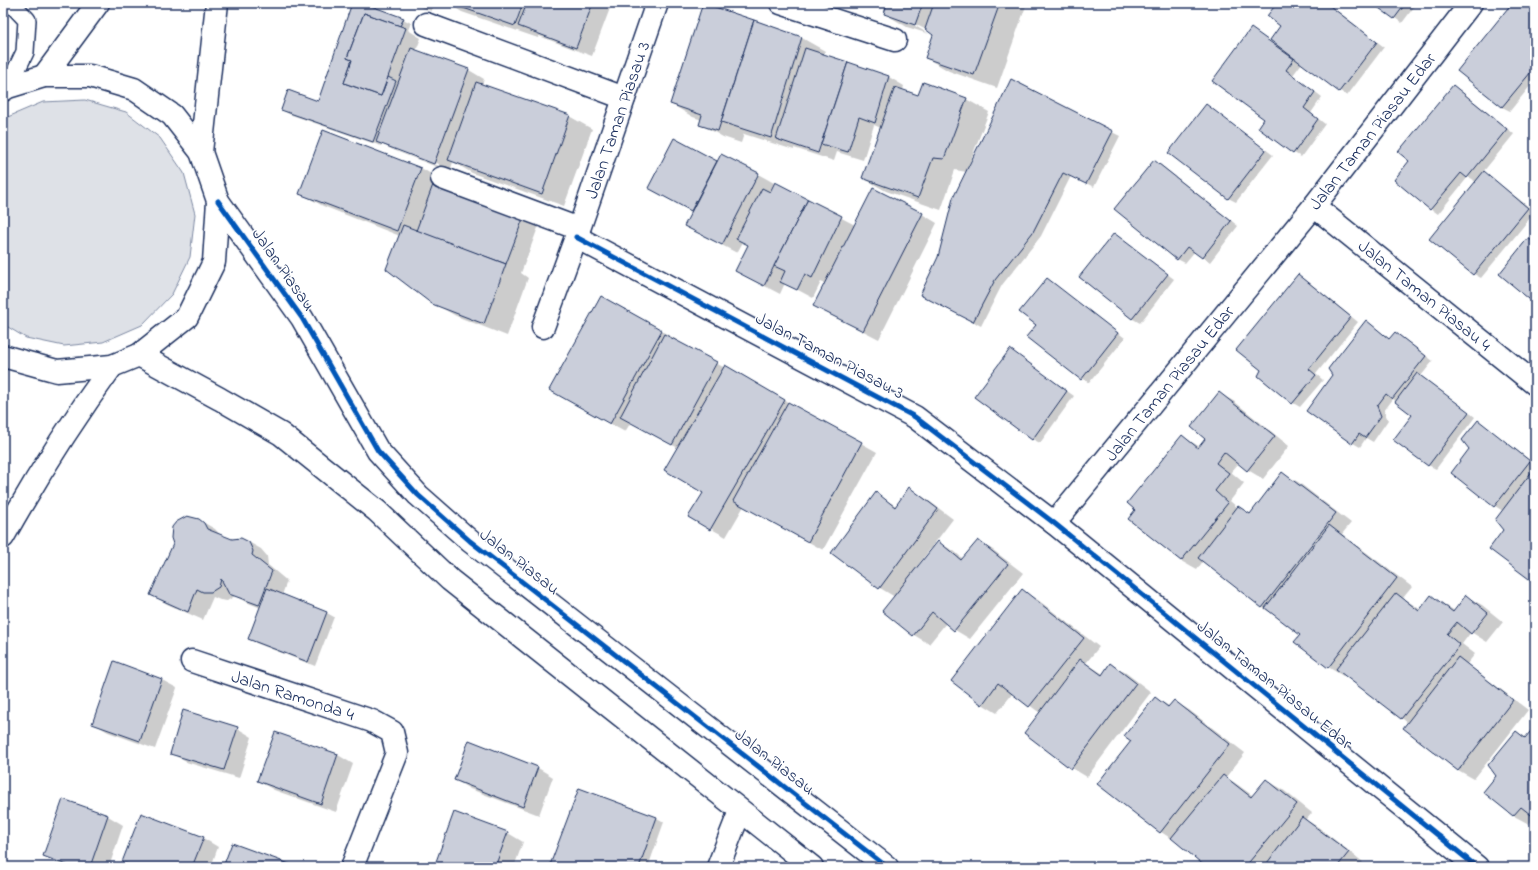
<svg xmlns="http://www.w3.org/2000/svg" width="1538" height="870" font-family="'Indie Flower',sans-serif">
<rect width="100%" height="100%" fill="#fff"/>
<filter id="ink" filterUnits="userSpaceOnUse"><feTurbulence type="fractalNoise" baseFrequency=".025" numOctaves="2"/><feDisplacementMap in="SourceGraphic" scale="8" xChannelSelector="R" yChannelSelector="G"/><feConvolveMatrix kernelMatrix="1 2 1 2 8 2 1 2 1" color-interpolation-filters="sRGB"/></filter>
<g filter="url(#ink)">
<!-- green -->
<path fill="#dee1e7" stroke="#7c88a2" d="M85 100 126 112 160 138 184 173 195 214 190 257 172 294 142 325 103 342 64 346 26 338 3 324V119L43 102Z"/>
<!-- shadow -->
<g fill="#0003" fill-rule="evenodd">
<path d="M353 3H360L403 19 411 23 408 30 421 38 416 51 469 70 484 79 482 85 569 116 592 129 564 206 472 173 453 162 450 172 393 150 382 144 381 146 289 114 282 110 319 102ZM392 147 439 164V166L392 149Z"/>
<path d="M409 3H434L431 11Z"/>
<path d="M447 3H612L592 56 539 36 538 38 462 12Z"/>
<path d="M888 3H1027L997 88 949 71 926 58 934 34 911 22 910 23 929 34 907 27 885 14Z"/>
<path d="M1278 3H1327L1384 47 1347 96 1302 63 1293 75 1322 97 1311 113 1325 124 1301 157 1294 153 1266 119 1251 29 1276 46 1281 26Z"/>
<path d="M1374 3H1417L1402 23Z"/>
<path d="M1514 3H1535V80L1510 111 1502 107Z"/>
<path d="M703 5 802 38 825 51 823 55 889 77 904 86 903 90 919 96 966 99 989 112 968 167H969L1112 132 1120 136 1094 187 1071 176 1041 236 1002 285 981 326 928 298 939 258 967 172 955 170 941 210 886 191 863 178 881 128 874 125 863 160 837 152 834 161 794 148V150L744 134 741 143 723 137 700 124 702 120 693 117 671 104Z"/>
<path d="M1454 87 1461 91 1514 134 1483 172 1491 177 1535 212 1481 278 1474 274 1430 239 1476 182 1468 177 1438 214 1431 209 1395 180 1410 161Z"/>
<path d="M1206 105 1273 155 1236 202 1228 198Z"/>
<path d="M675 140 718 163 721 155 758 174 774 183 770 191 771 192 776 184 855 225 922 214 937 223 879 339 830 314 825 284 821 282 813 298 785 283 780 294 751 279 749 245 743 242 737 253 685 226 692 211 665 196Z"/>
<path d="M1154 161 1161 165 1238 226 1210 262 1195 251 1185 263 1177 259Z"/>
<path d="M421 168 443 181 539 225 521 273 528 278 507 336 456 316 433 303 400 236 323 206 300 193Z"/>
<path d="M1114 234 1174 279 1140 323 1133 319 1080 277Z"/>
<path d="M1298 276 1306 280 1358 322 1316 374 1323 380 1300 407 1293 403 1259 376Z"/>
<path d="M1047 279 1125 338 1089 383 1027 337 1037 325Z"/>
<path d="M602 297 677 340 676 342 725 368V367L877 452 823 550 744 506 726 537 690 517 704 492 678 448 631 422 625 432 565 399Z"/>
<path d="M1367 322 1390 339 1395 333 1402 337 1433 361 1421 376 1475 417 1436 469 1428 465 1414 414 1393 399 1384 411 1388 420 1373 442 1366 438 1360 447 1353 443 1333 375Z"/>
<path d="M1010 350 1074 396 1040 443 1032 439Z"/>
<path d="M1219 393 1235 402 1289 446 1263 479 1248 470 1239 463 1231 472 1244 483 1230 501 1238 508 1239 507 1251 514 1283 474 1298 482 1351 523 1342 534 1412 587 1403 598 1421 610 1431 596 1455 611 1467 597 1482 605 1503 622 1487 642 1471 632 1462 644 1475 654 1467 664 1528 710 1474 779 1458 770 1408 723 1345 674 1343 676 1328 667 1301 635 1275 615 1263 608 1203 561 1197 570 1181 561 1129 519 1182 436 1200 447 1207 439Z"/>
<path d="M1478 421 1535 464V468L1533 471 1535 472V582L1491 549 1505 530 1503 511 1495 506 1470 449Z"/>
<path d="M909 489 925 498 953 519 918 565 920 567 939 543 954 551 963 559 978 541 993 550 1023 573 970 639 955 630 946 623 929 644 914 635 895 597 880 588 876 494 896 506Z"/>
<path d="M199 520 215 529 221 536 232 540 241 539 245 540 261 549 267 556 268 565 287 581 282 595 327 613 334 617 315 666 256 643 249 639 261 608 246 602 235 596 227 601 220 600 213 597 203 620 167 604 152 595Z"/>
<path d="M1022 591 1038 600 1099 647 1086 663 1103 674 1111 664 1126 673 1151 692 1087 777 1072 768 1040 713 1013 693 997 713 982 704Z"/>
<path d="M162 680 177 688 155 749 108 732 93 723Z"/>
<path d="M1155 698 1169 706 1174 701 1189 710 1245 753 1226 777 1238 785 1253 796 1266 780 1282 789 1312 813 1306 820 1318 827 1363 862 1359 867H1208L1175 841 1161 832 1099 784 1133 741Z"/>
<path d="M237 728 252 737 239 778 186 762 171 753Z"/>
<path d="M1535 728V817L1529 824 1514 816 1485 791 1498 776 1517 732 1527 738Z"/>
<path d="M276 733 338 755 353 764 336 812 274 790 258 781Z"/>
<path d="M469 742 538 768 553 777 539 815 470 789 455 780Z"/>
<path d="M579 789 657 818 664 822 648 867H555Z"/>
<path d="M63 800 108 816 123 825 109 867H66L44 856Z"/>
<path d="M455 813 508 833 523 842 514 867H435Z"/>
<path d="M203 838 218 847 211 867H133L123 861Z"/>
</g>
<!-- building -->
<g fill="#caceda" stroke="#1b2f5e">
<path d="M352 3H363L404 18 400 26 364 13 347 58 352 60 344 83 381 96 388 77 396 81 373 142 281 110 288 90 318 101Z"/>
<path d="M449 3H523L515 26Z"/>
<path d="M527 3H593L576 48 518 26Z"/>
<path d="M703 3 754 20 718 131 699 125 702 115 670 104Z"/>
<path d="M887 3H923L915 25 884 14Z"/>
<path d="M934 3H1000L974 75 925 58 933 35 925 29Z"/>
<path d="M1277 3H1326L1377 42 1339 92 1270 40 1280 26 1267 16Z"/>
<path d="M1372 3H1406L1394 19Z"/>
<path d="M1512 3H1535V76L1531 72 1502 107 1457 71Z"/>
<path d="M364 13 406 28 381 96 344 83 352 60 347 58Z"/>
<path d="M754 20 802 37 771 138 721 122Z"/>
<path d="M1251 28 1294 59 1286 70 1315 92 1304 108 1318 119 1293 154 1258 128 1264 119 1212 81Z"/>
<path d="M411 48 469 69 434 164 376 142Z"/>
<path d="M805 48 848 62 818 153 776 139Z"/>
<path d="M848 62 889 76 875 123 859 117 848 152 821 144Z"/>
<path d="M1011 79 1113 131 1086 184 1063 173 1033 232 995 280 973 322 920 295 938 257 953 198Z"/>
<path d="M476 82 570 115 542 194 448 160Z"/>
<path d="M923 82 967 98 944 159 933 158 918 198 862 178 895 87 918 95Z"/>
<path d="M1453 85 1507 129 1467 178 1461 173 1430 210 1394 180 1409 161 1398 152Z"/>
<path d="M1206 104 1266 150 1228 199 1168 153Z"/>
<path d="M323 130 421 168 397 231 299 194Z"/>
<path d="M674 138 717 161 691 211 648 188Z"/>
<path d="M721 154 759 173 722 245 684 226Z"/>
<path d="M1154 160 1231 221 1202 258 1187 247 1177 260 1114 209Z"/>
<path d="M1484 171 1528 208 1473 275 1429 239Z"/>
<path d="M434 182 524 216 506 264 416 231Z"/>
<path d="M775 182 808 199 764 286 735 271 748 245 736 239 762 188 770 192Z"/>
<path d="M873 188 923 213 863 331 813 306Z"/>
<path d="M808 199 842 216 812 278 805 274 797 290 780 282 785 271 774 266Z"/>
<path d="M403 225 506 264 484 324 432 304 386 269Z"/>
<path d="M1114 233 1168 274 1132 319 1079 277Z"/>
<path d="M1528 238 1535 243V304L1499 274Z"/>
<path d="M1298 274 1351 317 1309 369 1316 375 1292 404 1258 376 1261 370 1236 350Z"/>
<path d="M1047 278 1118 333 1081 380 1026 337 1036 325 1019 312Z"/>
<path d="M601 296 662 330 610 424 549 390Z"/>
<path d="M1366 320 1389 339 1395 332 1426 356 1392 399 1386 394 1377 406 1381 416 1365 438 1359 434 1352 444 1306 411 1332 375 1328 369Z"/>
<path d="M664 334 717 362 672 445 620 417Z"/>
<path d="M1010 349 1067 391 1032 440 974 397Z"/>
<path d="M725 365 785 400 710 530 688 517 703 493 664 470Z"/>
<path d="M1417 373 1469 412 1428 466 1393 440 1412 415 1395 402Z"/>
<path d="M1219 392 1275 436 1247 471 1224 452 1216 463 1229 473 1215 491 1228 503 1181 561 1128 519 1135 510 1127 503 1182 435 1198 448 1205 439 1191 427Z"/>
<path d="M788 402 862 442 808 542 733 501Z"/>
<path d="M1478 420 1530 461 1494 507 1451 473 1469 449 1462 440Z"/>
<path d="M1533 470 1535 472V580L1533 582 1489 549 1503 530 1495 520Z"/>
<path d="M1282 472 1336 513 1262 608 1198 558 1238 506 1250 514Z"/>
<path d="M909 487 938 509 879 589 831 553 876 492 895 507Z"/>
<path d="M187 516 199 519 204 523 207 529 232 539 241 538 249 542 253 551 252 555 272 571 259 605 229 594 221 579 219 587 211 592H203L197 589 188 612 150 595 173 544 171 538 172 527 176 522Z"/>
<path d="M1329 525 1397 578 1328 668 1294 642 1300 635 1265 608Z"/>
<path d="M978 540 1008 564 954 631 932 612 913 636 882 611 938 541 961 560Z"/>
<path d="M267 588 327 612 308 662 248 639Z"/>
<path d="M1022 589 1084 638 1029 707 998 683 982 705 951 681Z"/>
<path d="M1396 593 1419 611 1431 595 1453 612 1466 595 1488 613 1471 634 1457 622 1447 634 1460 645 1401 719 1336 669Z"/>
<path d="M1458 657 1513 700 1458 771 1403 728Z"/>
<path d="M1080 659 1102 675 1110 663 1136 683 1071 769 1024 733Z"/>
<path d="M114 661 162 679 140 741 92 724Z"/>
<path d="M1155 697 1168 707 1174 700 1230 744 1160 833 1097 784 1131 741 1124 736Z"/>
<path d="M183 710 238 727 224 770 170 754Z"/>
<path d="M1535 726V818L1521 807 1513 816 1483 792 1496 776 1488 765 1516 731 1525 738Z"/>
<path d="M275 732 338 754 321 804 257 781Z"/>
<path d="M469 740 538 767 523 807 454 780Z"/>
<path d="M1223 775 1251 797 1266 779 1297 804 1245 867H1206L1171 838Z"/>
<path d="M579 788 657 817 639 867H555L550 865Z"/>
<path d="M63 799 108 815 90 867H72L43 856Z"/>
<path d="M454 812 508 832 495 867H434Z"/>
<path d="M141 813 204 837 192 867H135L122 862Z"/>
<path d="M1302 817 1349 852 1337 867H1264Z"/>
<path d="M232 843 295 866V867H223Z"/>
</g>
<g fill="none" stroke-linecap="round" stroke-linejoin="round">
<!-- service casing -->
<g stroke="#1b2f5e" stroke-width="20">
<path id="service" d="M8 87 25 52 27 20 11 3"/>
</g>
<!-- minor casing -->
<g stroke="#1b2f5e" stroke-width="25">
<g id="minor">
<path d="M781 3 895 40"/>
<path d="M426 24 624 98"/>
<path d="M442 178 579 229"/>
<path d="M1314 206 1535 384"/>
<path d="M576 237 915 417 1054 523 1477 867"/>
<path d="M543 327 579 229 657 3"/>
<path d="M1054 523 1314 206 1471 3"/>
<path d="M192 661 372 721 392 732 397 753 352 867"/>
<path d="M718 867 740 811"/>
</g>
</g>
<!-- tertiary casing -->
<g stroke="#1b2f5e" stroke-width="25">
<g id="tertiary">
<path d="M218 201 302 318 378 451 418 495 470 541 887 867"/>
<path d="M139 355 220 399 281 434 377 511 450 580 812 867"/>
</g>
</g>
<!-- trunk casing -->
<g stroke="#1b2f5e" stroke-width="25">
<g id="trunk">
<path d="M44 76 98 3"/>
<path d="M3 90 8 87 44 76H90L134 89 172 115 201 152 218 201 214 262 187 317 139 355 112 366 57 371 3 356"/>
<path d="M201 152 217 3"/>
<path d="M3 537C36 478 72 421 112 366"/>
</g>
</g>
<!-- service -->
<use href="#service" stroke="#fff" stroke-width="17"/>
<!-- minor -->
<use href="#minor" stroke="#fff" stroke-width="22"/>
<!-- tertiary -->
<use href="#tertiary" stroke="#fff" stroke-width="22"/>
<!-- trunk -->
<use href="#trunk" stroke="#fff" stroke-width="22"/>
<!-- cycleway casing -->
<g stroke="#fff" stroke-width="8">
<g id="cycleway">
<path d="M218 201 302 318 378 451 418 495 470 541 887 867"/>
<path d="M576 237 915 417 1054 523 1477 867"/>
</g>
</g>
<!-- cycleway -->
<use href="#cycleway" stroke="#0057b8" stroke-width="5"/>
</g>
</g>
<g text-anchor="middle" stroke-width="3" stroke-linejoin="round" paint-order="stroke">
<!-- street labels -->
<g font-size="18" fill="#1b2f5e" stroke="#fff">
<text transform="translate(617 120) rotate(-71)" y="6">Jalan Taman Piasau 3</text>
<text transform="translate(1372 131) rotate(-52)" y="6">Jalan Taman Piasau Edar</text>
<text transform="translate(284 269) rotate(55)" y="6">Jalan Piasau</text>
<text transform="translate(1425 295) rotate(39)" y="6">Jalan Taman Piasau 4</text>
<text transform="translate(830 355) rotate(28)" y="6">Jalan Taman Piasau 3</text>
<text transform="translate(1169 383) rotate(-51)" y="6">Jalan Taman Piasau Edar</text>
<text transform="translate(520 561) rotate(38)" y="6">Jalan Piasau</text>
<text transform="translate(1275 684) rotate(39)" y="6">Jalan Taman Piasau Edar</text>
<text transform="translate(293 695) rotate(18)" y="6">Jalan Ramonda 4</text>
<text transform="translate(775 761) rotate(38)" y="6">Jalan Piasau</text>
</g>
</g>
<!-- margin -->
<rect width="1538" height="870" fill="none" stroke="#fff" stroke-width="16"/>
<rect x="8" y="8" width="1522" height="854" fill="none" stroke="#1b2f5e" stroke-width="1.5" filter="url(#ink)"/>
</svg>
